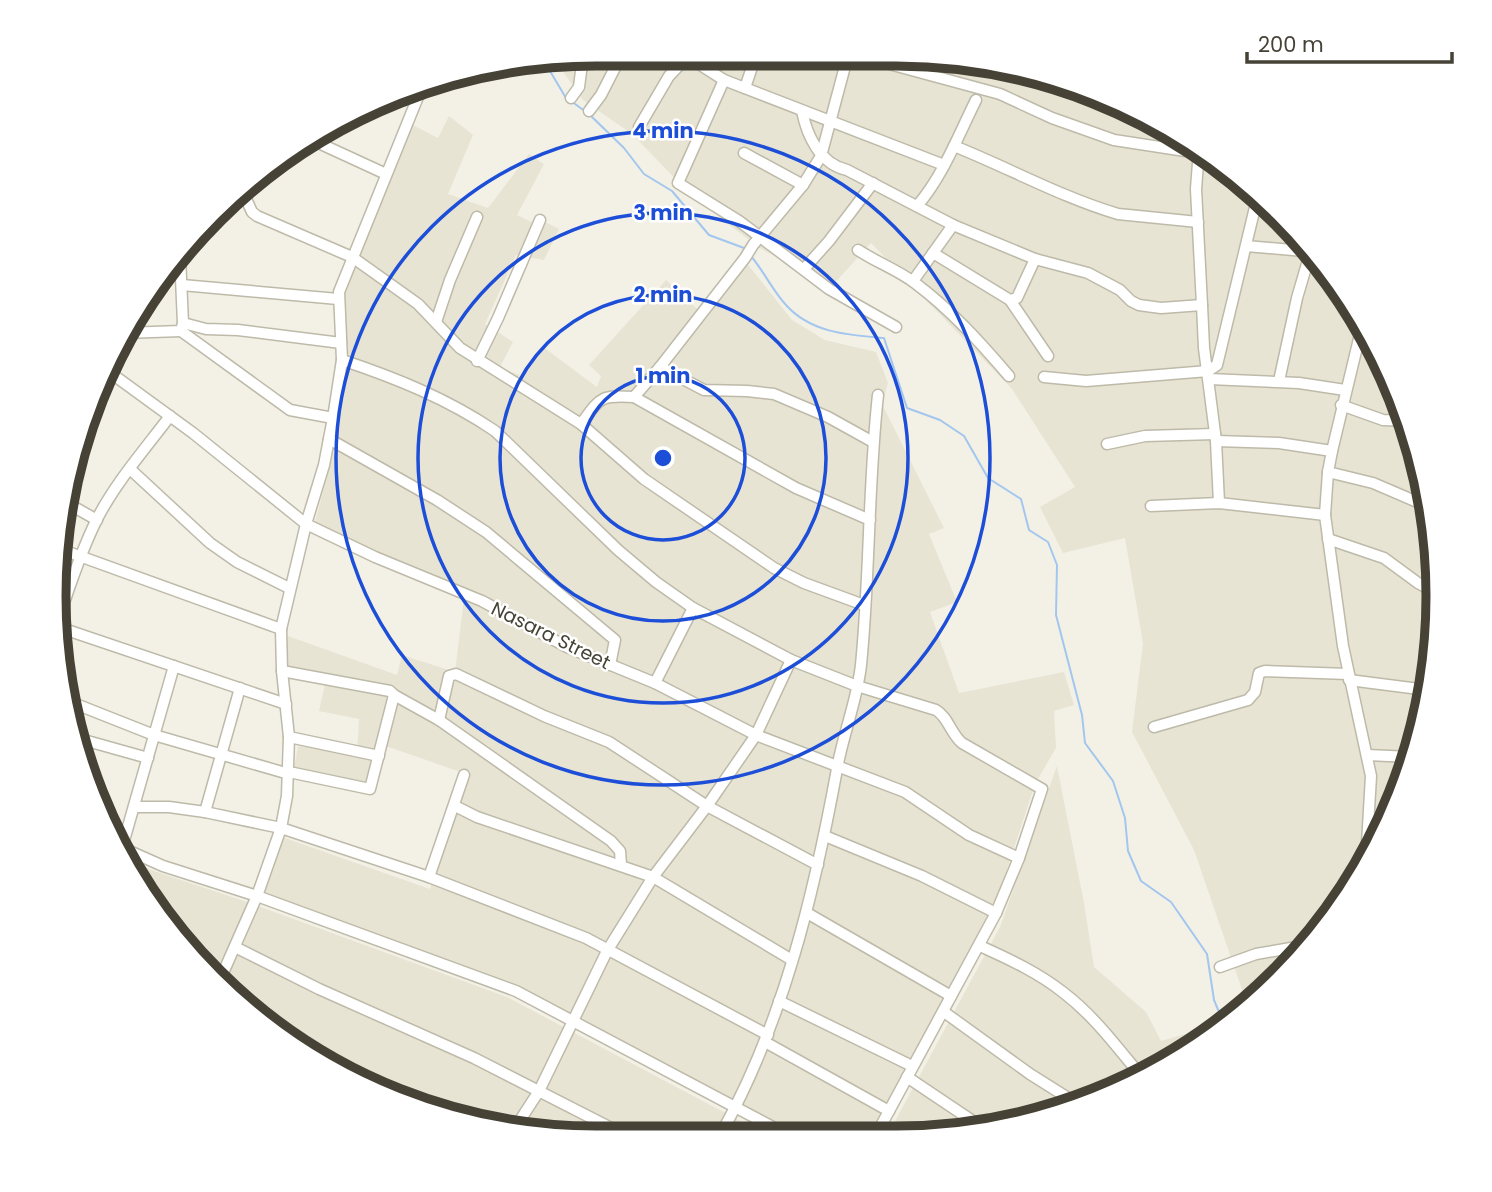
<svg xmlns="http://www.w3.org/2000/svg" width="1492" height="1192" font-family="Poppins,sans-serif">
<rect width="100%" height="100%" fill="#f3f1e6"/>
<!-- residential -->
<g fill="#e7e4d4">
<path d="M596 54 931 55 1071 83 1167 127 1253 188 1365 325 1409 422 1433 526 1437 632 1419 737 1382 836 1326 926 1248 1007 1194 850 1132 732 1143 643 1125 538 1063 553 1040 507 1075 487 1012 389 871 243 832 286 761 249 693 197 632 134 583 100 555 60Z"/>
<path d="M449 116 473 135 448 194 488 208 529 154 544 164 517 215 542 227 545 222 559 229 544 260 516 255 485 324 513 342 500 367 524 377 543 347 597 387 601 376 589 365 666 280 707 318 745 261 792 320 825 340 876 352 888 383 882 404 944 528 929 534 957 602 930 612 959 693 1064 672 1074 705 1054 711 1056 748 1035 784 995 906 872 1135 789 1134 568 1014 264 896 282 837 430 889 466 774 386 746 367 795 293 774 298 746 357 753 359 719 319 711 327 675 285 665V635L397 675 402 655 455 672 465 590 344 539 315 522 334 451 345 370 342 297 413 125 438 138Z"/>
<path d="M1057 766 1084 903 1094 967 1146 1012 1161 1041 1206 1028 1212 1033 1167 1065 1037 1119 932 1137 887 1136 1000 927Z"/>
<path d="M123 857 151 870 247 902 507 997 763 1133 491 1127 388 1096 267 1026 189 953 127 867Z"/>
</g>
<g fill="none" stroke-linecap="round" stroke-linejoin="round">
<!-- stream -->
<g stroke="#a3c6ef" stroke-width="2">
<path d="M544 61 566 98"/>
<path d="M571 101 586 112"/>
<path d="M591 116 624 148 644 174 672 191 709 235 744 248"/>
<path d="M750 255C764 271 772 290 786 305 811 333 848 335 884 338L907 408 940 420 964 436 988 478 1021 499 1029 530 1048 542 1057 565 1056 615 1082 715 1085 743 1113 781 1125 818 1128 851 1141 881 1171 902 1207 954 1214 1000 1224 1024"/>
</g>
<!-- minor casing -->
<g stroke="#bebaa9" stroke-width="13">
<g id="minor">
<path d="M685 55 724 80 944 165"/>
<path d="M856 55 1000 94 1052 118 1114 140 1205 154"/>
<path d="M724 80 678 183 739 221 829 289 896 327"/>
<path d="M745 88 756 55"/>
<path d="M571 98 579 87 583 56"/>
<path d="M589 111 601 95 622 54"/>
<path d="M802 111C807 136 820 164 847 170L953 225 1035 259 1088 273 1120 290 1131 301 1139 305 1161 308 1202 305"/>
<path d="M639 127 669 76 688 56"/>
<path d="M310 139 386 174"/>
<path d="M954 146C1009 168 1061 197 1118 214L1198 222"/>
<path d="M1199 150 1196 189 1202 305 1204 348 1216 441 1219 503"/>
<path d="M744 153 803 185"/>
<path d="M242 190 252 212 257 216 352 257 418 304 460 348 581 424 644 479 774 568 804 583 864 605"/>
<path d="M917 206C943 176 958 136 976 100"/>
<path d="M1246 246 1304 251"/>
<path d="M858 250C876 262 898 270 915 283 951 310 980 342 1009 376"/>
<path d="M933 253 1010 300 1017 298 1035 259"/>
<path d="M804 269 829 241 873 183"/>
<path d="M913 281 953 225"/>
<path d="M182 285 338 299"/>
<path d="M1010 300 1048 356"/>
<path d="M436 322 450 280 477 217"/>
<path d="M1363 322 1332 451 1328 472 1325 515 1343 646 1371 776 1366 861"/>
<path d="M183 323 206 329 238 330 341 343"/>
<path d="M181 331 290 410 333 418"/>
<path d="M124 333 181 331 183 323 180 256"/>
<path d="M342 360C396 378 448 399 495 431L618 550 656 582 693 608 791 660 857 686 936 710C948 717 951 734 962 743L1042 789 1019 858 996 913 876 1135"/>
<path d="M477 361 498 318 540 220"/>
<path d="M660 367 704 390 747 391 774 394 828 417 873 442"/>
<path d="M108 371 193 433 306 524 375 557 482 601 567 647 655 683 756 735 905 792 969 835 1019 858"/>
<path d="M1044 377 1086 381 1208 371 1217 365 1258 195"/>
<path d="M1209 379 1299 383 1345 390"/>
<path d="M1279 381 1297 298 1309 257"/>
<path d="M634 397 660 367 745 258 753 245 803 185 821 156 848 55"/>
<path d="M1341 405 1383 420 1408 421"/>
<path d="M581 424C601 397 600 395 634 397L796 488 870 520"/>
<path d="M329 439 437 500 486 532 615 640 610 665"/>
<path d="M1413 440 1411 448 1417 457"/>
<path d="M1216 441 1279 443 1332 451"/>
<path d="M1107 444 1145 436 1215 434"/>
<path d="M130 469 210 543 237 562 289 588"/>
<path d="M1328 472 1373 483 1429 507"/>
<path d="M67 503 97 520"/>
<path d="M1151 506 1219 503 1325 515"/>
<path d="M1328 539 1384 558 1418 583 1435 592"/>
<path d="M60 549 281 629"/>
<path d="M58 621C69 587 81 551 97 519 116 482 145 449 170 416"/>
<path d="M58 627 286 704"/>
<path d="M282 671 390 691 394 695 370 789 289 772"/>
<path d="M1349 680 1427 690"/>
<path d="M655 683 693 608"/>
<path d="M1420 689 1423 713"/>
<path d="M394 695 439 720 611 841 620 851 621 865"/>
<path d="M68 701 154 735 289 774"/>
<path d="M439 720 449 676 456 674 544 716 609 742 707 806 818 865"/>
<path d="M1154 727 1248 700 1255 692 1259 673 1265 671 1348 674"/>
<path d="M73 737 148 758"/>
<path d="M289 737 379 756"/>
<path d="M1367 755 1411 757"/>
<path d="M455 806 477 817 653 877 792 960"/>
<path d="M134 807H169L205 812 281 828 429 877 586 938 768 1035"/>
<path d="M205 812 240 688"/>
<path d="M825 836 922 876 996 913"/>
<path d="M118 846 163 866 257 896 516 991 786 1134"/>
<path d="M121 851 174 666"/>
<path d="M429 877 464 775"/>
<path d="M807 913 951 996"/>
<path d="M980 946C1009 959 1039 973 1064 993 1094 1016 1117 1047 1141 1076"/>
<path d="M235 947 319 989 474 1058 615 1130"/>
<path d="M1220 967 1256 954 1308 945"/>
<path d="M219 982 257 896 281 828 287 796 289 737 282 671 281 629 306 524 324 465 333 418 342 360 339 292 422 87"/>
<path d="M779 1001 912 1066"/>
<path d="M944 1012 1030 1074 1076 1103"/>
<path d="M765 1042 889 1111"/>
<path d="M907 1077 983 1128"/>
<path d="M378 1090 397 1099"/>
<path d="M515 1128 539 1091 607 951 653 877 707 806 756 735 791 660"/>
<path d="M722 1132C784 1020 814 894 837 769 843 734 857 701 861 665 870 575 868 485 878 395"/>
</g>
</g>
<!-- minor -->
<use href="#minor" stroke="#fff" stroke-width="10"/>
</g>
<!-- distance rings -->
<g fill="none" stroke="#1d4ed8" stroke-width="3.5">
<circle cx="663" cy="458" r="82"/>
<circle cx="663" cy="458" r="163"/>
<circle cx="663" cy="458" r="245"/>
<circle cx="663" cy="458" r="327"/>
</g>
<g text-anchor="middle" stroke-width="5" stroke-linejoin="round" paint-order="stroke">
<!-- street labels -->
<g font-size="19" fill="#464236" stroke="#fff">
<text transform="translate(551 635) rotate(26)" y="7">Nasara Street</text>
</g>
</g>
<!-- crop -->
<path d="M0 0H1492V1192H0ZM596 66H896A530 530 0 0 1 1426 596V596A530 530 0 0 1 896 1126H596A530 530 0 0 1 66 596V596A530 530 0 0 1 596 66Z" fill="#fff" fill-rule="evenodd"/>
<path fill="none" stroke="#464236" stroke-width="9" d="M596 66H896A530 530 0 0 1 1426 596V596A530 530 0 0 1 896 1126H596A530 530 0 0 1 66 596V596A530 530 0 0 1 596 66Z"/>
<circle cx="663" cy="458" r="10" fill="#1d4ed8" stroke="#fff" stroke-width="3.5"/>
<g font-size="21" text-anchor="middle" font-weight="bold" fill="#1d4ed8" stroke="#fff" stroke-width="5" stroke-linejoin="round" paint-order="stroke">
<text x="663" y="138">4 min</text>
<text x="663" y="220">3 min</text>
<text x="663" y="302">2 min</text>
<text x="663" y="383">1 min</text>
</g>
<!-- scale -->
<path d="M1247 52v10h205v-10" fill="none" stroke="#464236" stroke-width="3.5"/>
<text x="1258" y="52" font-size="21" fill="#464236" stroke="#ffffff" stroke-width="5" paint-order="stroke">200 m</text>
</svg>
